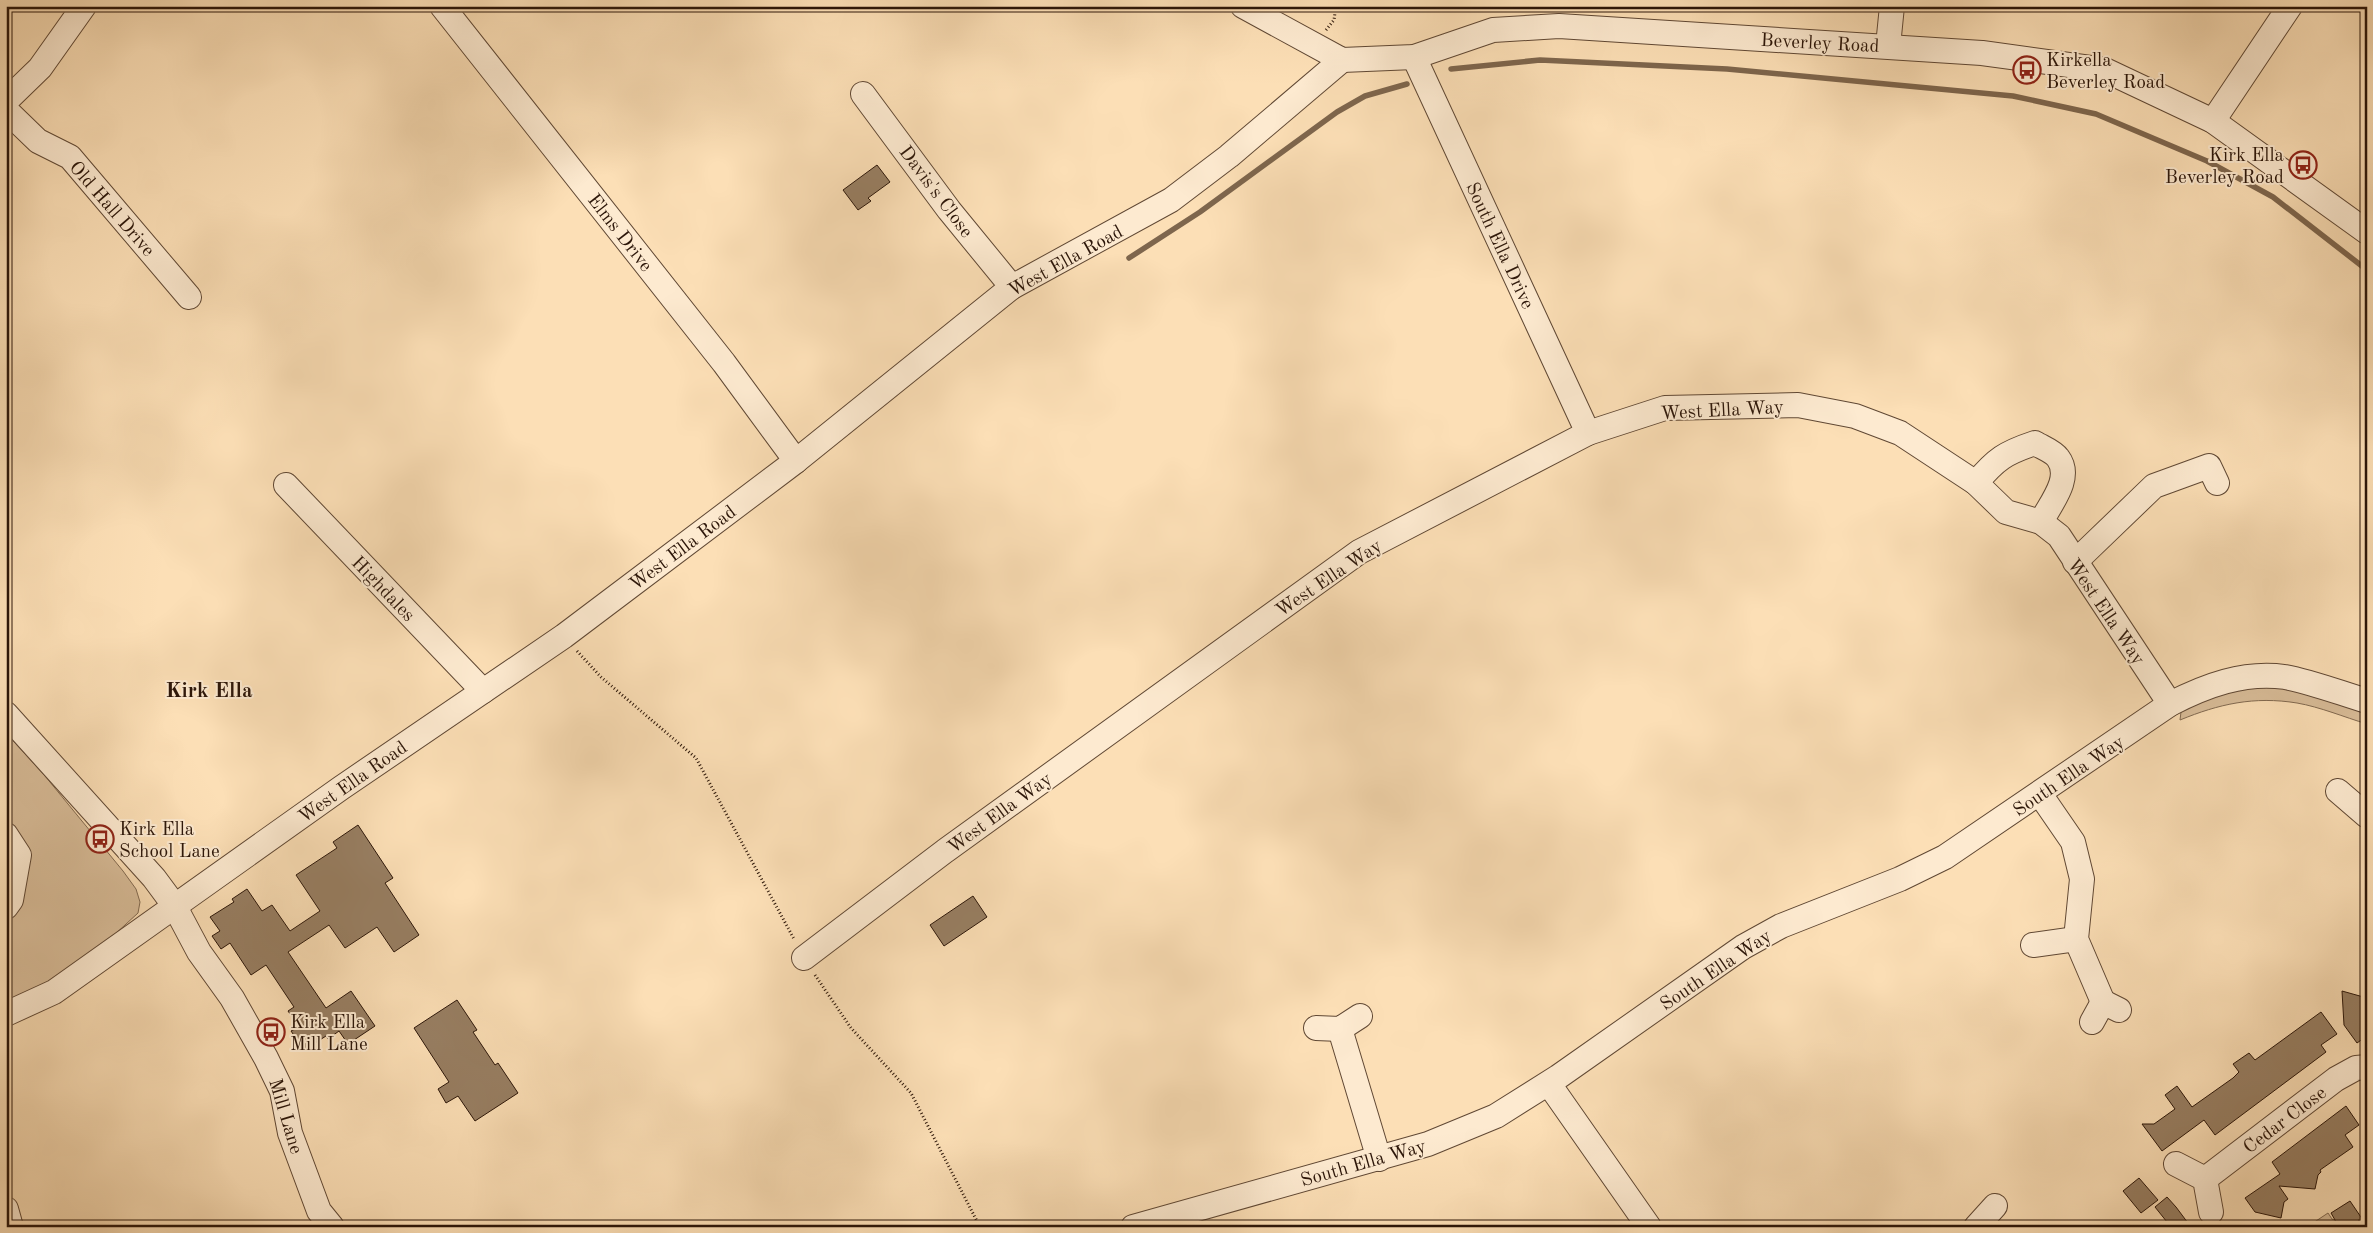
<svg xmlns="http://www.w3.org/2000/svg" width="2373" height="1233" font-family="'Old Standard TT',serif">
<rect width="100%" height="100%" fill="#fcdfb6"/>
<filter id="stains"><feTurbulence type="fractalNoise" baseFrequency=".004" numOctaves="4"/><feColorMatrix values="0 0 0 0 .2 0 0 0 0 .09 0 0 0 0 .02 0 0 0 .5 -.17"/></filter>
<radialGradient id="worn" r=".72"><stop offset=".6" stop-color="#630" stop-opacity="0"/><stop offset="1" stop-color="#630" stop-opacity=".3"/></radialGradient>
<!-- green -->
<g fill="#d9bd99" stroke="#826a51">
<path d="M2264 682 2367 707V724C2344 717 2320 707 2297 703 2254 696 2219 704 2180 720L2182 704Z"/>
<path d="M6 733 45 776 123 871 136 889 140 902 138 913 88 959 29 994 6 1004V925L11 919 24 888 15 830 6 818Z"/>
<path d="M2328 1213 2332 1219 2349 1227H2307Z"/>
</g>
<g fill="none" stroke-linecap="round" stroke-linejoin="round">
<!-- stream -->
<g stroke="#7e664d" stroke-width="5.5">
<path d="M1451 69 1540 60 1727 69 2013 96 2096 114 2207 161 2273 197 2367 270"/>
<path d="M1129 258 1200 212 1337 112 1365 96 1407 84"/>
</g>
</g>
<!-- building -->
<g fill="#987f63" stroke="#2c1609">
<path d="M877 165 890 182 868 198 871 201 858 210 843 190Z"/>
<path d="M358 825 393 878 385 883 419 935 394 952 377 927 345 948 329 925 288 952 326 1008 351 991 375 1026 348 1044 339 1031 328 1039 326 1036 304 1050 291 1031 299 1027 288 1011 294 1007 266 965 251 975 230 943 221 949 212 936 220 931 210 917 234 902 232 899 247 889 262 911 272 905 290 931 320 911 296 875 337 848 333 842Z"/>
<path d="M973 896 987 917 944 946 930 925Z"/>
<path d="M2342 991 2367 998V1036L2357 1043 2344 1025Z"/>
<path d="M457 1000 477 1030 473 1032 495 1065 498 1063 518 1093 475 1121 458 1096 446 1103 438 1089 449 1082 414 1028Z"/>
<path d="M2321 1012 2337 1034 2321 1045 2326 1052 2215 1135 2204 1120 2162 1151 2142 1124H2154L2175 1109 2165 1095 2177 1086 2192 1107 2233 1078 2239 1072 2233 1064 2249 1053 2255 1060Z"/>
<path d="M2346 1106 2359 1125 2345 1135 2353 1147 2320 1170 2321 1172 2318 1175 2315 1189 2279 1186 2288 1199 2284 1202 2281 1218 2255 1212 2245 1198 2280 1174 2272 1162Z"/>
<path d="M2139 1178 2158 1200 2141 1213 2123 1191Z"/>
<path d="M2167 1197 2176 1207 2191 1227H2171L2155 1207Z"/>
<path d="M2350 1201 2367 1226V1227H2339L2331 1213Z"/>
</g>
<g fill="none" stroke-linecap="round" stroke-linejoin="round">
<!-- minor casing -->
<g stroke="#604834" stroke-width="26">
<g id="minor">
<path d="M442 6 724 363 796 461"/>
<path d="M1243 6 1342 60 1414 57 1493 30 1559 26 1982 53 2105 70 2213 121 2367 232"/>
<path d="M1888 46 1892 6"/>
<path d="M1414 57 1588 433"/>
<path d="M863 94 949 210 1012 287"/>
<path d="M6 101 40 68 84 6"/>
<path d="M6 110 38 141 70 157 189 297"/>
<path d="M2213 121 2290 6"/>
<path d="M1976 483C1996 459 2005 453 2035 443 2041 447 2053 451 2058 458 2073 478 2050 504 2041 522"/>
<path d="M286 485 483 691"/>
<path d="M2075 562 2154 486 2209 466 2217 483"/>
<path d="M6 714 154 878 174 905 199 952 232 998 266 1058 282 1091 290 1133 319 1211 332 1227"/>
<path d="M2338 791 2367 816"/>
<path d="M2040 794 2073 842 2082 879 2076 939 2103 1002"/>
<path d="M6 835 19 855 11 900 6 907"/>
<path d="M2033 945 2076 939"/>
<path d="M804 958 945 851 1359 552 1588 433 1665 408 1798 405 1855 416 1900 433 1976 483 2006 512 2041 522 2059 536 2170 704"/>
<path d="M6 1014 54 992 341 788 564 636 796 461 1012 287 1171 200 1229 156 1342 60"/>
<path d="M2092 1022 2103 1002 2119 1010"/>
<path d="M1316 1028 1340 1029 1360 1016"/>
<path d="M1340 1029 1379 1159"/>
<path d="M1549 1084 1649 1227"/>
<path d="M2176 1164 2205 1179 2211 1212"/>
<path d="M2205 1179 2336 1079 2356 1068 2367 1067"/>
<path d="M6 1209 11 1227"/>
<path d="M1133 1227 1428 1144 1496 1116 1558 1077 1743 947 1781 926 1900 879 1945 857 2170 704C2205 686 2244 671 2285 677 2312 682 2340 693 2367 701"/>
<path d="M1976 1227 1995 1206"/>
</g>
</g>
<!-- path -->
<g stroke="#2c1609" stroke-width="3" stroke-dasharray="1 2.5" stroke-linecap="butt">
<path d="M1326 30 1334 20 1336 6"/>
<path d="M577 651 601 677 696 758 794 939"/>
<path d="M815 975 851 1028 911 1093 980 1227"/>
<path d="M2350 1227 2367 1216"/>
</g>
<!-- minor -->
<use href="#minor" stroke="#fdead0" stroke-width="24"/>
</g>
<!-- icons -->
<defs>
<g id="bus-ring" transform="scale(1.4375)"><circle r="9.5" fill="#fdead0" stroke="#8f2418" stroke-width="1.5"/><path d="M-5-6H5V4H4V6H2V4H-2V6H-4V4H-5ZM-3.5-4V0h7V-4ZM-3.5 1.2v1.5H-2V1.2ZM2 1.2v1.5H3.5V1.2Z" fill="#8f2418"/></g>
</defs>
<g fill-rule="evenodd">
<use href="#bus-ring" x="2027" y="70"/>
<use href="#bus-ring" x="2303" y="165"/>
<use href="#bus-ring" x="100" y="839"/>
<use href="#bus-ring" x="271" y="1032"/>
</g>
<g text-anchor="middle" stroke-width="4" stroke-linejoin="round" paint-order="stroke">
<!-- street labels -->
<g font-size="19" fill="#2c1609" stroke="#fdead0">
<text transform="translate(1820 42) rotate(3)" y="7">Beverley Road</text>
<text transform="translate(937 191) rotate(53)" y="7">Davis's Close</text>
<text transform="translate(113 208) rotate(49)" y="7">Old Hall Drive</text>
<text transform="translate(621 232) rotate(52)" y="7">Elms Drive</text>
<text transform="translate(1501 245) rotate(65)" y="7">South Ella Drive</text>
<text transform="translate(1065 260) rotate(-29)" y="7">West Ella Road</text>
<text transform="translate(1722 409) rotate(-3)" y="7">West Ella Way</text>
<text transform="translate(682 547) rotate(-37)" y="7">West Ella Road</text>
<text transform="translate(1328 577) rotate(-34)" y="7">West Ella Way</text>
<text transform="translate(384 588) rotate(46)" y="7">Highdales</text>
<text transform="translate(2107 611) rotate(56)" y="7">West Ella Way</text>
<text transform="translate(2068 775) rotate(-34)" y="7">South Ella Way</text>
<text transform="translate(352 781) rotate(-35)" y="7">West Ella Road</text>
<text transform="translate(999 812) rotate(-36)" y="7">West Ella Way</text>
<text transform="translate(1715 969) rotate(-34)" y="7">South Ella Way</text>
<text transform="translate(287 1116) rotate(73)" y="7">Mill Lane</text>
<text transform="translate(2284 1119) rotate(-37)" y="7">Cedar Close</text>
<text transform="translate(1363 1162) rotate(-16)" y="7">South Ella Way</text>
</g>
<!-- poi labels -->
<g font-size="19" fill="#2c1609" stroke="#fdead0" text-anchor="start">
<text x="2046" y="66">Kirkella<tspan x="2046" dy="22">Beverley Road</tspan></text>
<text x="2284" y="161" text-anchor="end">Kirk Ella<tspan x="2284" dy="22">Beverley Road</tspan></text>
<text x="119" y="835">Kirk Ella<tspan x="119" dy="22">School Lane</tspan></text>
<text x="290" y="1028">Kirk Ella<tspan x="290" dy="22">Mill Lane</tspan></text>
</g>
<!-- quarter labels -->
<g font-size="21" font-weight="bold" fill="#2c1609" stroke="#fdead0">
<text x="209" y="697">Kirk Ella</text>
</g>
</g>
<!-- margin -->
<rect width="2373" height="1233" fill="none" stroke="#fcdfb6" stroke-width="25"/>
<rect x="8" y="8" width="2358" height="1218" fill="none" stroke="#2c1609" stroke-width="2.5"/>
<rect x="12" y="12" width="2348" height="1208" fill="none" stroke="#2c1609"/>
<rect width="100%" height="100%" filter="url(#stains)"/>
<rect width="100%" height="100%" fill="url(#worn)"/>
</svg>
